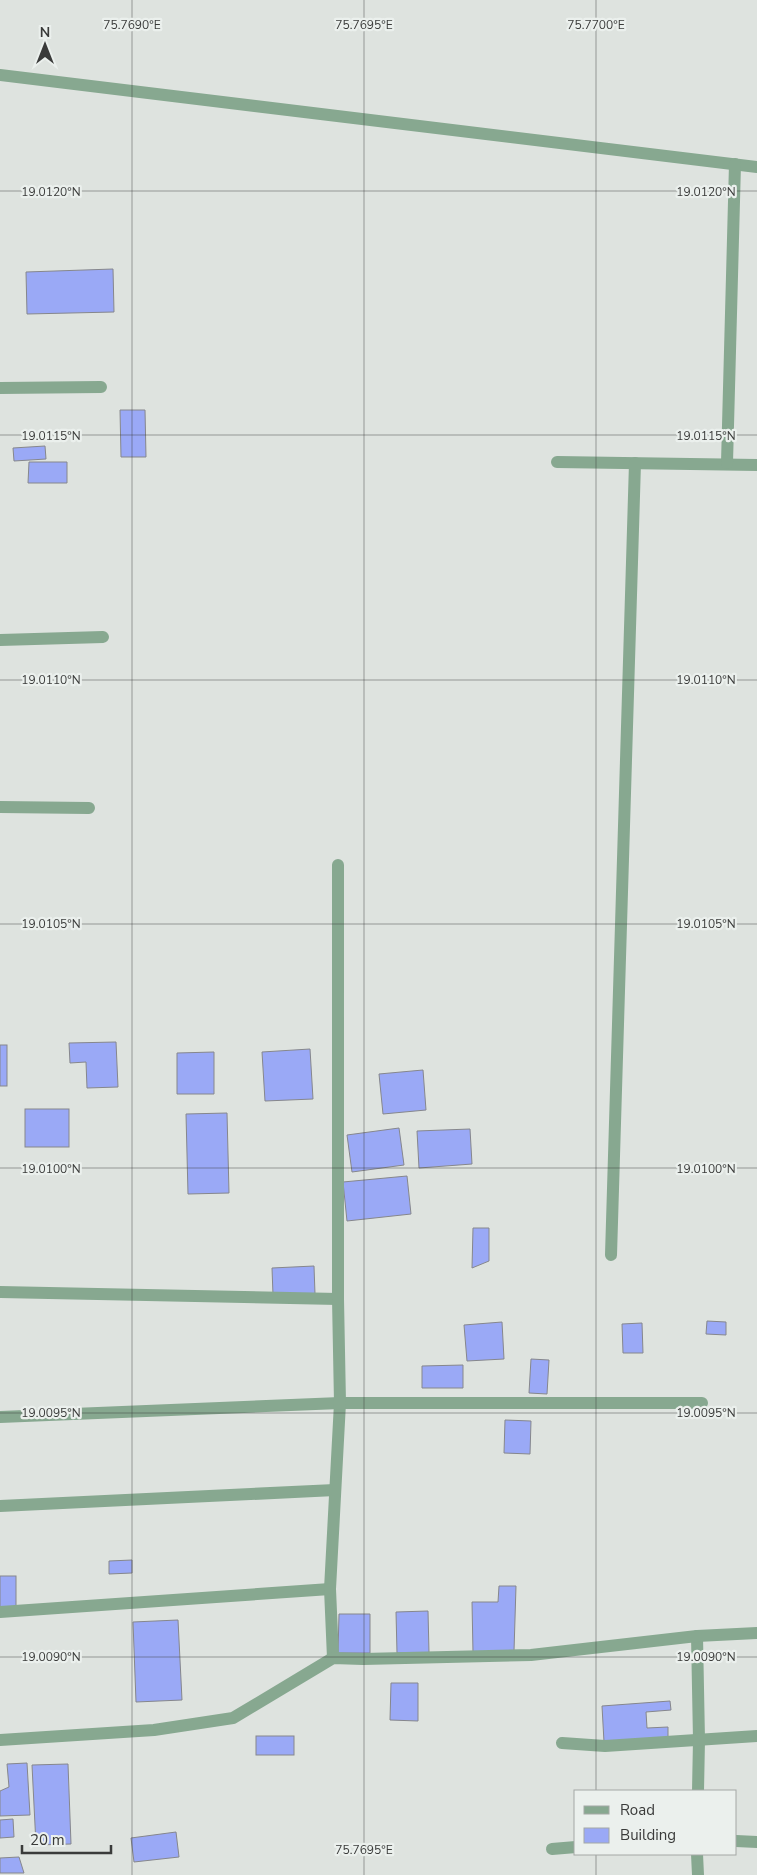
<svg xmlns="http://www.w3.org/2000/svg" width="757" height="1875" font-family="'Nunito Sans',sans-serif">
<rect width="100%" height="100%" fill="#dee3df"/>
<!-- building -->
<g fill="#9aa9f6" stroke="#86878c">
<path d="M113 269 114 312 27 314 26 272Z"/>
<path d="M120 410H145L146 457H121Z"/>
<path d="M45 446 46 459 14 461 13 448Z"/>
<path d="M29 462H67V483H28Z"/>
<path d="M116 1042 118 1087 87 1088 86 1062 70 1063 69 1043Z"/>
<rect x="0" y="1045" width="7" height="41"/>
<path d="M310 1049 313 1099 265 1101 262 1052Z"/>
<path d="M214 1052V1094H177V1053Z"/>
<path d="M423 1070 426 1110 383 1114 379 1074Z"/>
<rect x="25" y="1109" width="44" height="38"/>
<path d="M227 1113 229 1193 188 1194 186 1114Z"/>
<path d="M399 1128 404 1165 352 1172 347 1135Z"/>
<path d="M470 1129 472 1164 419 1168 417 1131Z"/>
<path d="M407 1176 411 1214 347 1221 343 1182Z"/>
<path d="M473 1228H489V1261L472 1268Z"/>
<path d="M314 1266 315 1294 273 1295 272 1268Z"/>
<path d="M707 1321 726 1322V1335L706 1334Z"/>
<path d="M502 1322 504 1359 467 1361 464 1325Z"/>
<path d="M642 1323 643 1353H623L622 1324Z"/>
<path d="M531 1359 549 1360 547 1394 529 1393Z"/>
<path d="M463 1365V1388H422V1366Z"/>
<path d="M505 1420 531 1421 530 1454 504 1453Z"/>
<path d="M132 1560V1573L109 1574V1561Z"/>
<rect x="0" y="1576" width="16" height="31"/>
<path d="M499 1586H516L514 1651 473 1653 472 1602H498Z"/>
<path d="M428 1611 429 1653H397L396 1612Z"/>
<path d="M339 1614H370V1653H338Z"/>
<path d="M178 1620 182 1700 136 1702 133 1622Z"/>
<path d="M391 1683H418V1721L390 1720Z"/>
<path d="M670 1701 671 1710 646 1712 647 1728 668 1727V1738L604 1742 602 1706Z"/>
<rect x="256" y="1736" width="38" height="19"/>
<path d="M27 1763 30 1815 0 1816V1791L9 1787 7 1764Z"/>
<path d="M68 1764 71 1844 36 1845 32 1765Z"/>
<path d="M13 1819 14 1837 0 1838V1820Z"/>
<path d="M176 1832 179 1857 134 1862 131 1838Z"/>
<path d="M19 1857 24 1873H0V1858Z"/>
</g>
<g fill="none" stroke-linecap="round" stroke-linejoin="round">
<!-- minor -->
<g stroke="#87a890" stroke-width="12">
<path d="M0 75 757 167"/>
<path d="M0 388 101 387"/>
<path d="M557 462 757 465"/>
<path d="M727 463 735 164"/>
<path d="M0 640 103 637"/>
<path d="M0 807 89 808"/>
<path d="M611 1255 635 463"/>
<path d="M0 1292 338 1299"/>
<path d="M0 1417 340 1403H702"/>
<path d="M0 1506 335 1490"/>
<path d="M0 1612 330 1589"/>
<path d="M697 1636 699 1740 698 1791"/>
<path d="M333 1658 330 1589 340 1403 338 1299V865"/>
<path d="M0 1740 154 1730 233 1718 333 1658 363 1659 531 1655 697 1636 757 1633"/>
<path d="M562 1743 605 1746 757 1736"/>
<path d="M736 1841 757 1842"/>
<path d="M552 1849 576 1847"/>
<path d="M697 1854 698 1875"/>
</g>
</g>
<!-- ticks -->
<path fill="none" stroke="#3a3b3a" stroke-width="1" stroke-opacity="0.45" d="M132 0V1875M364 0V1875M596 0V1791M0 191H757M0 435H757M0 680H757M0 924H757M0 1168H757M0 1413H757M0 1657H757M596 1854V1875"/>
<g font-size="12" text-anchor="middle" fill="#3a3b3a" stroke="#ebf0ed" stroke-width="4.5" stroke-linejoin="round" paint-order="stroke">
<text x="132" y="29">75.7690°E</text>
<text x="364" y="29">75.7695°E</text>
<text x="596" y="29">75.7700°E</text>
<text x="51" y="196">19.0120°N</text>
<text x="706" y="196">19.0120°N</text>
<text x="51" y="440">19.0115°N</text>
<text x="706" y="440">19.0115°N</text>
<text x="51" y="684">19.0110°N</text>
<text x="706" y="684">19.0110°N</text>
<text x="51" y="928">19.0105°N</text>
<text x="706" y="928">19.0105°N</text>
<text x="51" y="1173">19.0100°N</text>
<text x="706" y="1173">19.0100°N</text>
<text x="51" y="1417">19.0095°N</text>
<text x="706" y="1417">19.0095°N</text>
<text x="51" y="1661">19.0090°N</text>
<text x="706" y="1661">19.0090°N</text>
<text x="364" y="1854">75.7695°E</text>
</g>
<!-- legend -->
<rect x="574" y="1790" width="162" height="65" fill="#ebf0ed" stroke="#a4a8a5"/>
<rect x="584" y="1806" width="25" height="8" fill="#87a890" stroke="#a4a8a5"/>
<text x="620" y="1815" font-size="15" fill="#3a3b3a">Road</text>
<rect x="584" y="1828" width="25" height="15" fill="#9aa9f6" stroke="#a4a8a5"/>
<text x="620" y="1840" font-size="15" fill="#3a3b3a">Building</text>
<!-- north arrow -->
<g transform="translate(45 45)" stroke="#ebf0ed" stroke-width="4" paint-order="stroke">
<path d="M0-4L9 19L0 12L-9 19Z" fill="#3a3b3a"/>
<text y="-8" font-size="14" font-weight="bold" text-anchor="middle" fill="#3a3b3a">N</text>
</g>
<!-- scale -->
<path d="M22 1845v8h89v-8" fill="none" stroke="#3a3b3a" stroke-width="2.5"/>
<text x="30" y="1845" font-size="15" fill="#3a3b3a" stroke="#ebf0ed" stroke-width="4" paint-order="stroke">20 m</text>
</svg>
